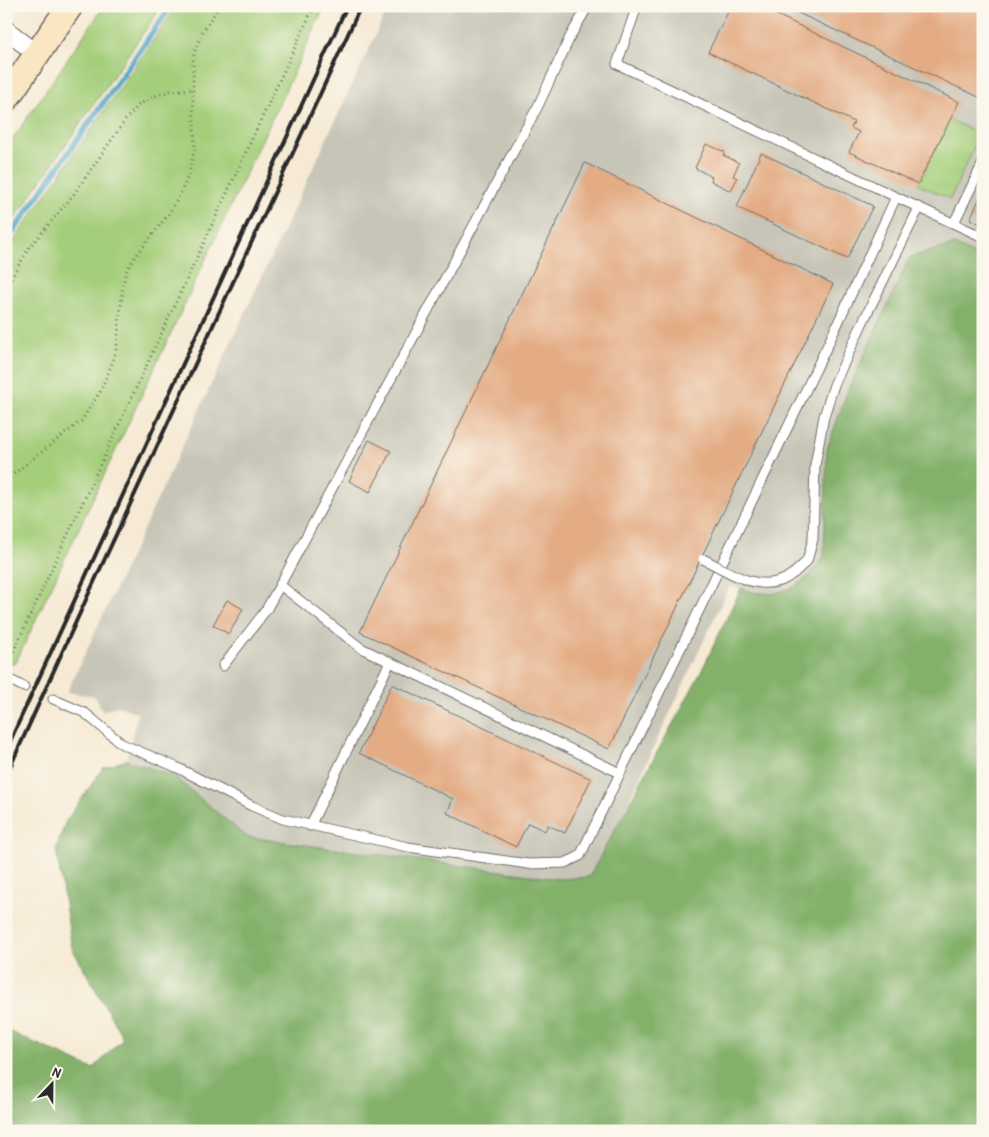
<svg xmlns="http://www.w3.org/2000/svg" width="989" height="1137" font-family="'Patrick Hand',sans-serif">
<rect width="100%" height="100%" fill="#fbf7ec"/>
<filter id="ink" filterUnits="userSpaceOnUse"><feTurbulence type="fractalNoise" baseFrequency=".02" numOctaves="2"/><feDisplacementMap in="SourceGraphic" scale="10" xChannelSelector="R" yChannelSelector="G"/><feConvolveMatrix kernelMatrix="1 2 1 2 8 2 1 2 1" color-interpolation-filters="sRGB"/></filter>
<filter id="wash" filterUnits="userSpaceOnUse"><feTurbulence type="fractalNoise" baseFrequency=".0096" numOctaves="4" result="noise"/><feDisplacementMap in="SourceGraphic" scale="20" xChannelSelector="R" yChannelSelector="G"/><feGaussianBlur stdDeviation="1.12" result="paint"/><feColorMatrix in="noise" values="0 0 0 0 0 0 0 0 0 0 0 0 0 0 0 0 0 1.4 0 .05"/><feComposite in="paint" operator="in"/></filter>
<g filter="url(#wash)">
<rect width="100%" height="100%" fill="#f6ead4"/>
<!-- industrial -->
<path fill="#c7c5b8" d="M389 6H983V259L954 245 827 449 824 557 810 575 794 587 773 594 751 592 730 585 614 832 589 877 559 879 247 837 173 776 126 760 138 713 118 706 102 711 95 696 67 692Z"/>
<!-- green -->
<g fill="#a4ce7a" stroke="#687c52">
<path d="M104 6H162L6 231V149Z"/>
<path d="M177 6H325L15 664 6 661V252Z"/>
<path d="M950 120 980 134 950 199 918 184Z"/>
</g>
<!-- forest -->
<path fill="#83b16a" stroke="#576e4a" d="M954 245 983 259V1131H6V1030L93 1069 123 1038 72 948 56 849 66 821 103 768 126 760 173 776 247 837 559 879 589 877 700 674 741 588 751 592 773 594 794 587 810 575 824 557 827 449 848 390 910 257Z"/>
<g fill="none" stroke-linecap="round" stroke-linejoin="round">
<!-- stream -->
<path stroke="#48a5c7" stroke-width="6" d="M6 242 171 6"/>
</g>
<g id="blocks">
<!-- building -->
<g fill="#e3ac84">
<path d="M731 6H758L959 102 918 184 849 152 859 132 851 128 854 122 708 52Z"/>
<path d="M783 6H983V95L981 98Z"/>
<path d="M706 144 725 152 723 155 739 163 733 176 737 178 731 191 711 181 712 177 695 168Z"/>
<path d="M761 153 873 206 847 259 737 207Z"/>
<path d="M585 163 833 284 609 749 360 632Z"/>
<path d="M983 191V225L970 219Z"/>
<path d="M369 440 391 451 370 492 349 481Z"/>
<path d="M227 600 243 609 229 634 213 625Z"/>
<path d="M392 684 591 779 565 833 548 825 545 831 528 823 516 847 447 813 453 799 359 753Z"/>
</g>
</g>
</g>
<g filter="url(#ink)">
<use href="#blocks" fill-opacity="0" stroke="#726e66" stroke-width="1"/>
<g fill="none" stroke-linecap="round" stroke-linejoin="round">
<!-- lane casing -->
<g stroke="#726e66" stroke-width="11">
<g id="lane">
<path d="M637 6 617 64 896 197 983 237"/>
<path d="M954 223 983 163"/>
<path d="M794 573 807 561 813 539 815 465 824 416 834 385 862 324 919 208"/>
<path d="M280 585 361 648 620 773"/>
<path d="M223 666 266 610 280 585 538 106 571 35 588 6"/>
<path d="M6 678 24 687"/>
<path d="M53 699 85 713 122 744 176 767 252 806 283 819 408 847 528 864 565 863 580 856 831 338 896 197"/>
<path d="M310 826 390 662"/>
</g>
</g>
<!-- street casing -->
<g stroke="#726e66" stroke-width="20">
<path id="street" d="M6 30 37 54"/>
</g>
<!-- secondary casing -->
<g stroke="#726e66" stroke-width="28">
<path id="secondary" d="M6 99 70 6"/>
</g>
<!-- path -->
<g stroke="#726e66" stroke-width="3" stroke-dasharray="1 4" stroke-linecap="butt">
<path d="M6 287 29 248 74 194 126 119 139 105 152 97 170 91 193 89"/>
<path d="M6 480 81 421 100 392 113 361 117 345 123 285 126 272 135 257 168 215 179 197 189 174 195 148 193 98V58L196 48 203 31 219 6"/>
<path d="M7 665 314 6"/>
</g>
<!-- lane -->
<use href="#lane" stroke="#fff" stroke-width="9"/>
<!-- street -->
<use href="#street" stroke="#fff" stroke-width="18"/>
<!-- secondary -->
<use href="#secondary" stroke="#fbe6c4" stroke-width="25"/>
<!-- rail -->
<g stroke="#2b2b2b" stroke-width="4">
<path d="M6 750 347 6"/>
<path d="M6 776 89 593 361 6"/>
</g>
<!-- lane-bridge casing -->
<g stroke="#726e66" stroke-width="11" stroke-linecap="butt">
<path id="lane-bridge" d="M703 559C726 570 753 590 780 581 785 580 789 576 794 573"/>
</g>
<!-- lane-bridge -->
<use href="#lane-bridge" stroke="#fff" stroke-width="9"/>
</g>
</g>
<!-- margin -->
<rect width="989" height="1137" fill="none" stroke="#fbf7ec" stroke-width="25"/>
<!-- north arrow -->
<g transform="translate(52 1084) rotate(22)" stroke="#fbf7ec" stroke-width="4" paint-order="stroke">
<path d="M0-4L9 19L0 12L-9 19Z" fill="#2b2b2b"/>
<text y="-8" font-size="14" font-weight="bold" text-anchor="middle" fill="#2b2b2b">N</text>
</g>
</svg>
